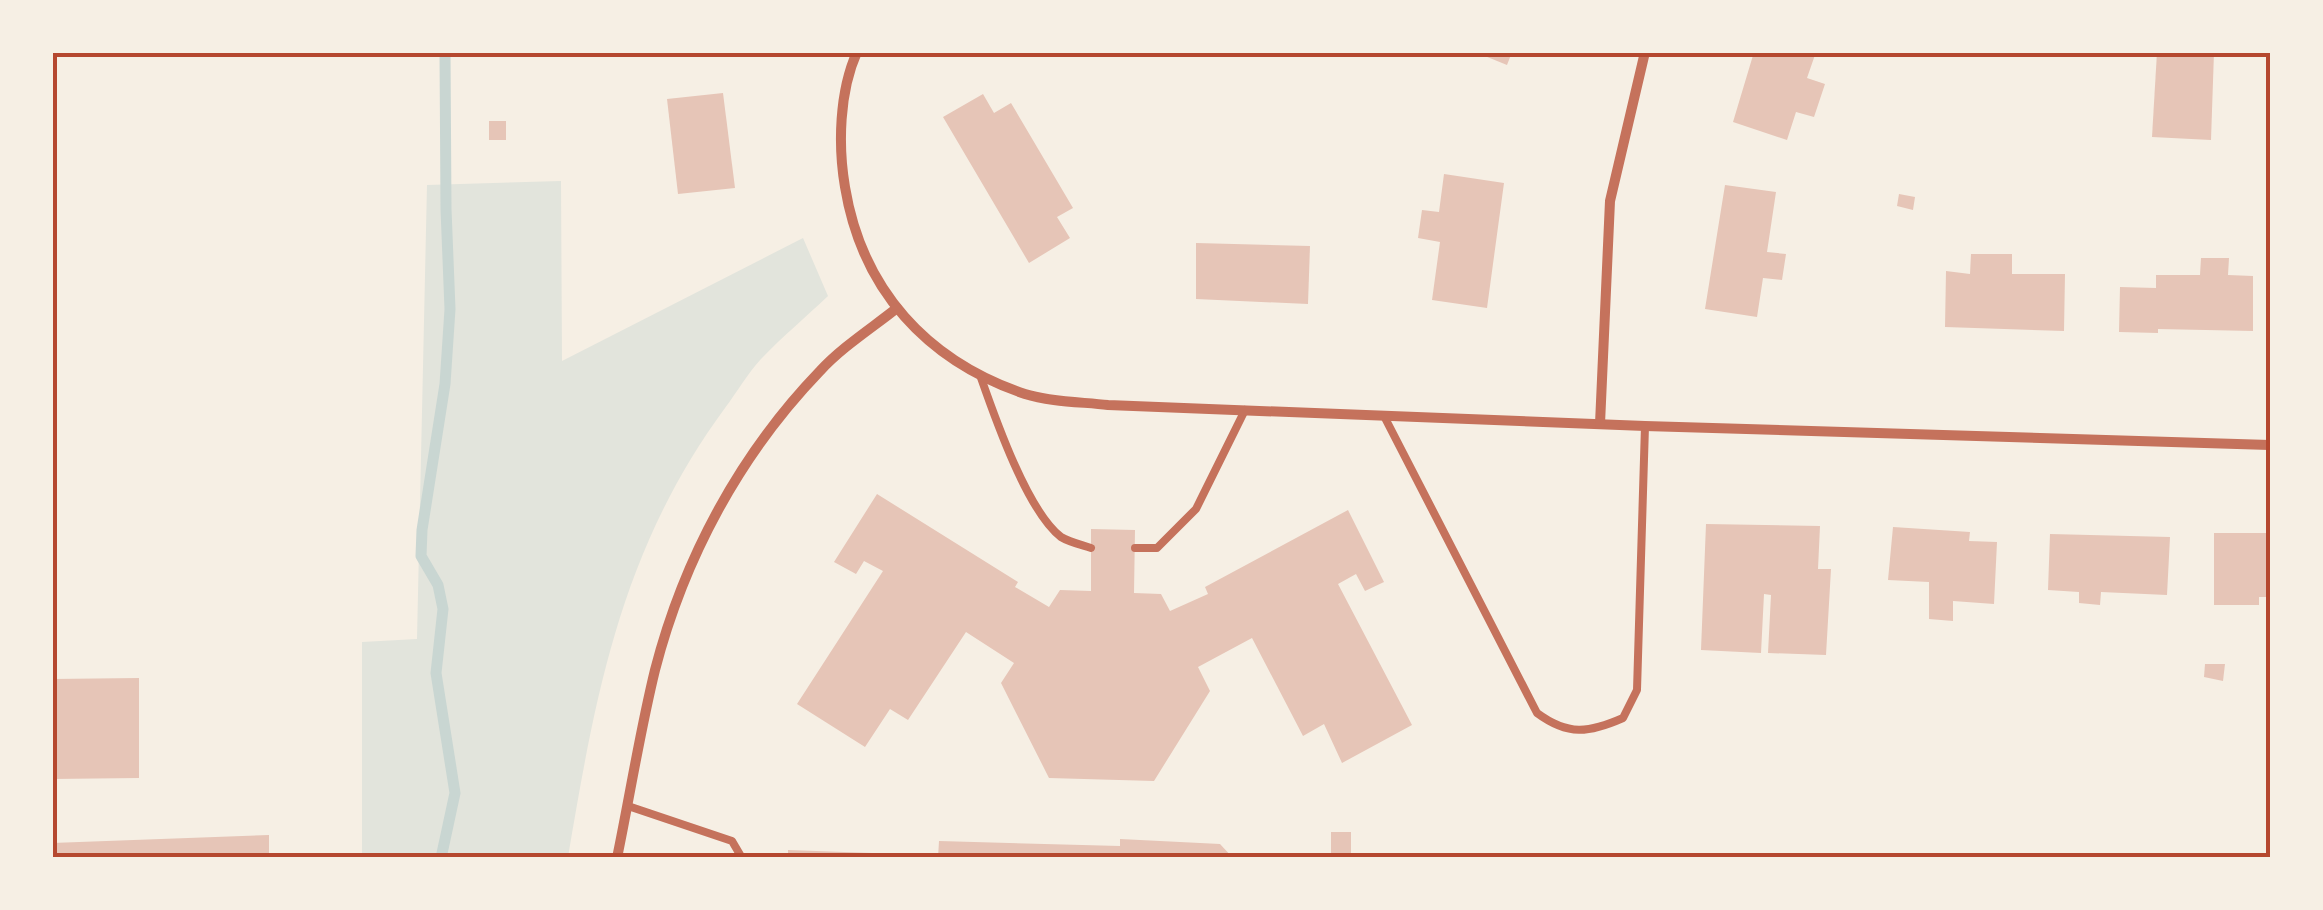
<svg xmlns="http://www.w3.org/2000/svg" width="2323" height="910" font-family="Raleway,sans-serif">
<rect width="100%" height="100%" fill="#f6efe4"/>
<!-- green -->
<path fill="#e2e4dc" d="M561 181 562 361 803 238 828 296C806 317 782 337 761 359 748 373 737 392 725 408 622 548 596 691 568 857H362V642L417 639 427 185Z"/>
<g fill="none" stroke-linecap="round" stroke-linejoin="round">
<!-- stream -->
<path stroke="#c9d6d2" stroke-width="11" d="M441 858 455 793 436 673 443 609 438 585 421 556 422 530 445 384 450 309 446 209 445 52"/>
</g>
<!-- building -->
<g fill="#e6c5b7">
<path d="M1475 52H1512L1507 65Z"/>
<path d="M1754 52H1816L1807 78 1825 84 1814 117 1796 112 1787 140 1733 122Z"/>
<path d="M2157 52H2214L2211 140 2152 137Z"/>
<path d="M723 93 735 188 678 194 667 99Z"/>
<path d="M983 94 994 113 1011 103 1073 208 1057 217 1070 238 1029 263 943 117Z"/>
<rect x="489" y="121" width="17" height="19"/>
<path d="M1444 174 1504 183 1487 308 1432 300 1440 242 1418 238 1422 210 1439 212Z"/>
<path d="M1725 185 1776 192 1767 252 1786 254 1782 280 1763 278 1757 317 1705 309Z"/>
<path d="M1899 194 1915 197 1913 210 1897 206Z"/>
<path d="M1196 243 1310 246 1308 304 1196 299Z"/>
<path d="M1971 254H2012V274H2065L2064 331 1945 327 1946 271 1970 274Z"/>
<path d="M2201 258H2229L2228 275 2253 276V331L2158 329V333L2119 332 2120 287 2156 288V275H2200Z"/>
<path d="M877 494 1018 582 1015 587 1049 607 1060 590 1091 591V529L1135 530 1134 593 1161 594 1170 611 1208 594 1205 587 1348 510 1384 582 1365 591 1356 574 1338 584 1412 725 1342 763 1324 724 1303 736 1252 638 1198 667 1210 691 1154 781 1049 778 1001 683 1014 663 966 632 908 720 890 709 865 747 797 704 883 571 864 561 856 574 834 562Z"/>
<path d="M1706 524 1820 526 1818 569H1831L1826 655 1768 653 1771 595 1764 594 1761 653 1701 650Z"/>
<path d="M1893 527 1970 532 1969 541 1997 542 1994 604 1953 601V621L1929 619V582L1888 580Z"/>
<path d="M2214 533H2270V597H2259V605H2214Z"/>
<path d="M2050 534 2170 537 2167 595 2101 592 2100 605 2079 603V592L2048 590Z"/>
<path d="M2205 664H2225L2223 681 2204 677Z"/>
<path d="M139 678V778L52 779V679Z"/>
<rect x="1331" y="832" width="20" height="26"/>
<path d="M269 835V858H52V843Z"/>
<path d="M1120 839 1220 844 1233 858H938L939 841 1120 846Z"/>
<path d="M788 850 900 854V858H788Z"/>
</g>
<g fill="none" stroke-linecap="round" stroke-linejoin="round">
<!-- path -->
<path stroke="#b5482f" stroke-width="6" d="M1573 858H1637"/>
<!-- service -->
<g stroke="#c5725c" stroke-width="8">
<path d="M980 375C994 415 1027 511 1061 537 1069 542 1082 545 1091 548"/>
<path d="M1384 416 1537 713C1568 736 1589 733 1623 718L1637 690 1645 426"/>
<path d="M1135 548H1157L1196 509 1245 410"/>
<path d="M628 806 732 841 742 858"/>
</g>
<!-- minor -->
<g stroke="#c5725c" stroke-width="10">
<path d="M857 52C839 92 838 146 845 187 862 290 927 361 1025 394 1050 402 1082 402 1108 405L1645 426 2270 445"/>
<path d="M1600 424 1610 201 1645 52"/>
<path d="M617 858C630 795 640 731 655 670 684 558 740 454 820 371 842 347 872 328 897 308"/>
</g>
</g>
<!-- border -->
<rect width="2323" height="910" fill="none" stroke="#f6efe4" stroke-width="110"/>
<rect x="55" y="55" width="2213" height="800" fill="none" stroke="#b5482f" stroke-width="4"/>
</svg>
